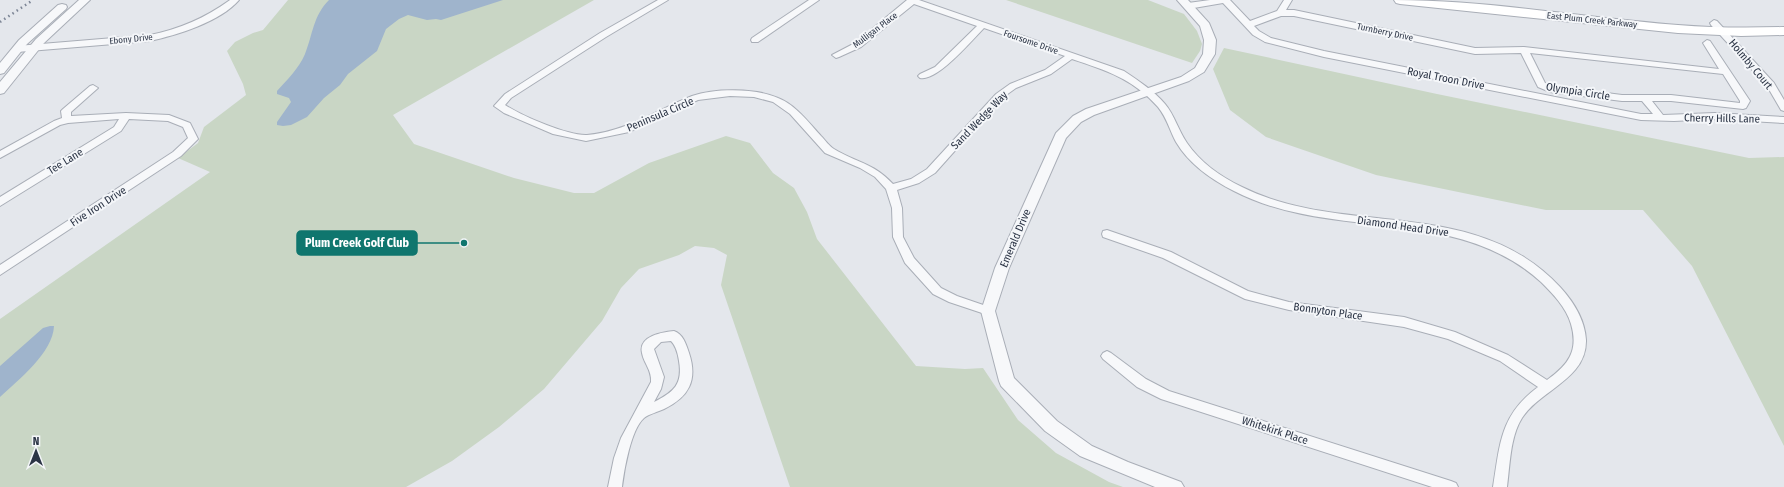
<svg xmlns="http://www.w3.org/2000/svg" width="1784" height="487" font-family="'Fira Sans Condensed',sans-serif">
<rect width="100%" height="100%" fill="#e4e7ec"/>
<!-- green -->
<g fill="#c9d6c5">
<path d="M288 0H594L393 115 414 144 514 178 574 193H594L649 163 726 136 750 143 773 173 794 188 807 212 817 239 916 366 965 369 983 368 1018 420 1056 453 1109 482 1123 487H790L721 285 727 255 714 248 695 246 679 255 639 269 621 288 602 321 544 389 499 427 452 461 406 487H0V319L210 172 178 158 198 143 204 127 246 95 243 84 227 51 235 42 253 33 263 30Z"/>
<path d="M1006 0H1148L1184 14 1197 31 1202 44 1200 51 1192 63Z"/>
<path d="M1224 48 1437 94 1749 158 1784 157V446L1692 266 1643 210H1546L1376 175 1266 137 1230 110 1213 69Z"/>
</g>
<!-- water -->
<g fill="#9fb4cc">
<path d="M329 0H503L441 20 436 19 427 20 408 15 399 19 386 29 377 51 348 74 340 85 324 98 307 117 291 125 283 126 277 125V122L291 102 289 98 277 94V91C287 80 299 68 305 54 313 34 313 16 329 0Z"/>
<path d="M50 326H54C53 353 18 380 0 397V366L43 328Z"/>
</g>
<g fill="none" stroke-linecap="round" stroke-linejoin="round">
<!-- minor casing -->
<g stroke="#a9aeb7" stroke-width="2">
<g id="minor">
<path d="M230 0H239C220 22 177 35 150 41L17 52 13 49 17 46 150 35C180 29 205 18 230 0Z"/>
<path d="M658 0H668L606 37 511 98 505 105C522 116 568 136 587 135 625 132 657 110 692 96 715 88 756 88 778 98 796 105 809 123 821 136 825 140 829 146 834 149 857 163 872 162 893 184L911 179 927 169 996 94 1010 84 1045 70 1065 56 984 28C972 40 937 82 920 78L918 76 920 74 935 67 977 26 914 4 861 47 839 57 836 58 832 55 855 43 907 0H919L1124 71C1139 81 1154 91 1165 104 1175 116 1178 130 1187 143 1200 162 1221 177 1242 187 1344 238 1475 195 1560 287 1573 301 1585 320 1586 340 1587 379 1540 390 1522 418 1510 437 1510 465 1507 487H1493C1500 444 1500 415 1538 387L1500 361 1448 339 1404 327 1289 310 1245 299 1163 258 1103 237 1102 234 1103 231 1107 230 1171 252 1248 291 1289 302 1404 317 1455 332 1508 355 1547 380C1568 365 1579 351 1571 324 1566 307 1553 294 1541 282 1455 204 1332 242 1234 191 1212 180 1189 164 1176 142 1170 131 1167 118 1158 107 1132 78 1107 71 1072 59L1051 74 1016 88 1002 98 935 173 919 183 897 190 902 208 903 237 914 258 941 288 957 296 992 308 994 311 992 314 988 315 949 302 933 294 905 263 893 237 892 208 886 189 875 177 860 168 825 153 790 114 773 102 754 97 730 96 698 100 629 132 586 141 553 134 504 113 494 106 505 94 600 33Z"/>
<path d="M809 0H819L758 42H752L751 40 752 38Z"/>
<path d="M1210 0H1230L1250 21 1277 11 1284 0H1292L1286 10H1294L1475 48 1524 47 1719 69 1703 43 1707 40 1710 41 1750 101 1746 108 1743 109 1671 101H1652L1663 115 1715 113 1784 117V123L1715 119 1674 121 1641 120 1324 57 1265 42 1253 35 1223 3 1188 9 1184 6 1188 3ZM1281 16H1294L1475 54 1521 53 1538 87 1550 92 1622 101H1642L1653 114H1641L1324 51 1271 38 1259 31 1254 26ZM1530 53 1723 74 1740 101V103L1671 95H1622L1552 86 1545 83Z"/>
<path d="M1714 20 1717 21 1774 83 1784 100V111L1781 110 1767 86 1711 25 1710 23Z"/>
<path d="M93 85 98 88 71 112V116L126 113 169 115 190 123 198 139 181 156 0 275V265L173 152 188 138 183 127 168 121 129 119 121 131 0 206V197L114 127 119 119 68 123 60 125 0 158V151L54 121 62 118 61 111 63 109 90 86Z"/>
<path d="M674 331C683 334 686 344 689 353 698 380 689 397 664 409 658 412 649 414 644 418 631 429 624 470 622 487H608L614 458 621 438 651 382C652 370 644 364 642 353 638 336 663 332 674 331ZM671 341C676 346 678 354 679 361 683 384 674 392 654 402L661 389 664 377 654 349 661 342Z"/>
<path d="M1107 351 1111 353 1146 379 1169 391 1451 481 1456 483 1458 487H1432L1161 399 1137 387 1103 359 1101 356 1103 353Z"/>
</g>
</g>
<!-- tertiary casing -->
<g stroke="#a9aeb7" stroke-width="2">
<g id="tertiary">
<path d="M79 0H90L44 43 4 93 0 94V82L36 39Z"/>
<path d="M1177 0H1188L1209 23 1216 40 1215 54 1204 72 1189 81 1094 115 1081 122 1066 138 1009 268 995 311 1014 378 1057 421 1092 446 1128 462 1181 482 1184 487H1155L1080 456 1045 431 1001 386 999 381 981 311 995 268 1056 133 1073 116 1086 109 1181 77 1195 68 1203 54 1204 40 1200 26Z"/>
<path d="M62 4 66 5 67 7 66 9 27 44 4 73 0 74V63L19 40 58 5Z"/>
</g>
</g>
<!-- secondary casing -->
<g stroke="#a9aeb7" stroke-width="2">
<path id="secondary" d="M1394 0C1489 0 1583 18 1678 25 1713 28 1749 28 1784 27V35L1741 36 1678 33 1400 4 1396 3Z"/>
</g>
<!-- minor -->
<use href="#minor" fill="#f7f8fa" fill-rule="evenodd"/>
<!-- tertiary -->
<use href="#tertiary" fill="#f7f8fa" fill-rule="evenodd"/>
<!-- secondary -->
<use href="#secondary" fill="#fff" fill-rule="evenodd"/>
<!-- rail -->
<path stroke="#7d8696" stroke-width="2.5" stroke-dasharray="1.5 3.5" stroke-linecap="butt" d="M0 22 33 0"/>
</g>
<g text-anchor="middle" stroke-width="4" stroke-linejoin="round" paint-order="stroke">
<!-- far-street labels -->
<g font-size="9" fill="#2b3445" stroke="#f4f6f9">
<text transform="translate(1592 20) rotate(6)" y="3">East Plum Creek Parkway</text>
<text transform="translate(875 30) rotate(-37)" y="3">Mulligan Place</text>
<text transform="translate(1385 32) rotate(12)" y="3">Turnberry Drive</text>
<text transform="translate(131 39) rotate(-6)" y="3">Ebony Drive</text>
<text transform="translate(1031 42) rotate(19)" y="3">Foursome Drive</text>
</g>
<!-- street labels -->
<g font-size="11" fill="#2b3445" stroke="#f4f6f9">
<text transform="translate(1751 64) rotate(50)" y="4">Holmby Court</text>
<text transform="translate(1446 78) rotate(11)" y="4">Royal Troon Drive</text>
<text transform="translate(1578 91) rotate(9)" y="4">Olympia Circle</text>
<text transform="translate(660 114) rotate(-23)" y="4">Peninsula Circle</text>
<text transform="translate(1722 118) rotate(1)" y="4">Cherry Hills Lane</text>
<text transform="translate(979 120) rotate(-46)" y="4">Sand Wedge Way</text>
<text transform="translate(65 161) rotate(-32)" y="4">Tee Lane</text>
<text transform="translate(98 206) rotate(-33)" y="4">Five Iron Drive</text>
<text transform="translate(1403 226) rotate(8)" y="4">Diamond Head Drive</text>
<text transform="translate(1015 238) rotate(-67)" y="4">Emerald Drive</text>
<text transform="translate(1328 311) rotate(8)" y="4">Bonnyton Place</text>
<text transform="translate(1275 430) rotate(18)" y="4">Whitekirk Place</text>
</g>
</g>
<!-- callouts -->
<path fill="none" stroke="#0f766e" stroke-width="1.5" d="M464 243L417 243"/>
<circle fill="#0f766e" stroke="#f4f6f9" stroke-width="1.5" cx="464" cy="243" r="4"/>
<rect fill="#0f766e" stroke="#0f766e" stroke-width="1.5" x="297" y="231" width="120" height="24" rx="4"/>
<g font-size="12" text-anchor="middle" font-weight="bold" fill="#fff">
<text x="357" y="247">Plum Creek Golf Club</text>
</g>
<!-- north arrow -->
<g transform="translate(36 451)" stroke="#f4f6f9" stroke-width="3" paint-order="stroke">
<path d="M0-3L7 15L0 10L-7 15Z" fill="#2b3445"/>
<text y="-6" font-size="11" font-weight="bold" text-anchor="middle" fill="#2b3445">N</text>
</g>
</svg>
